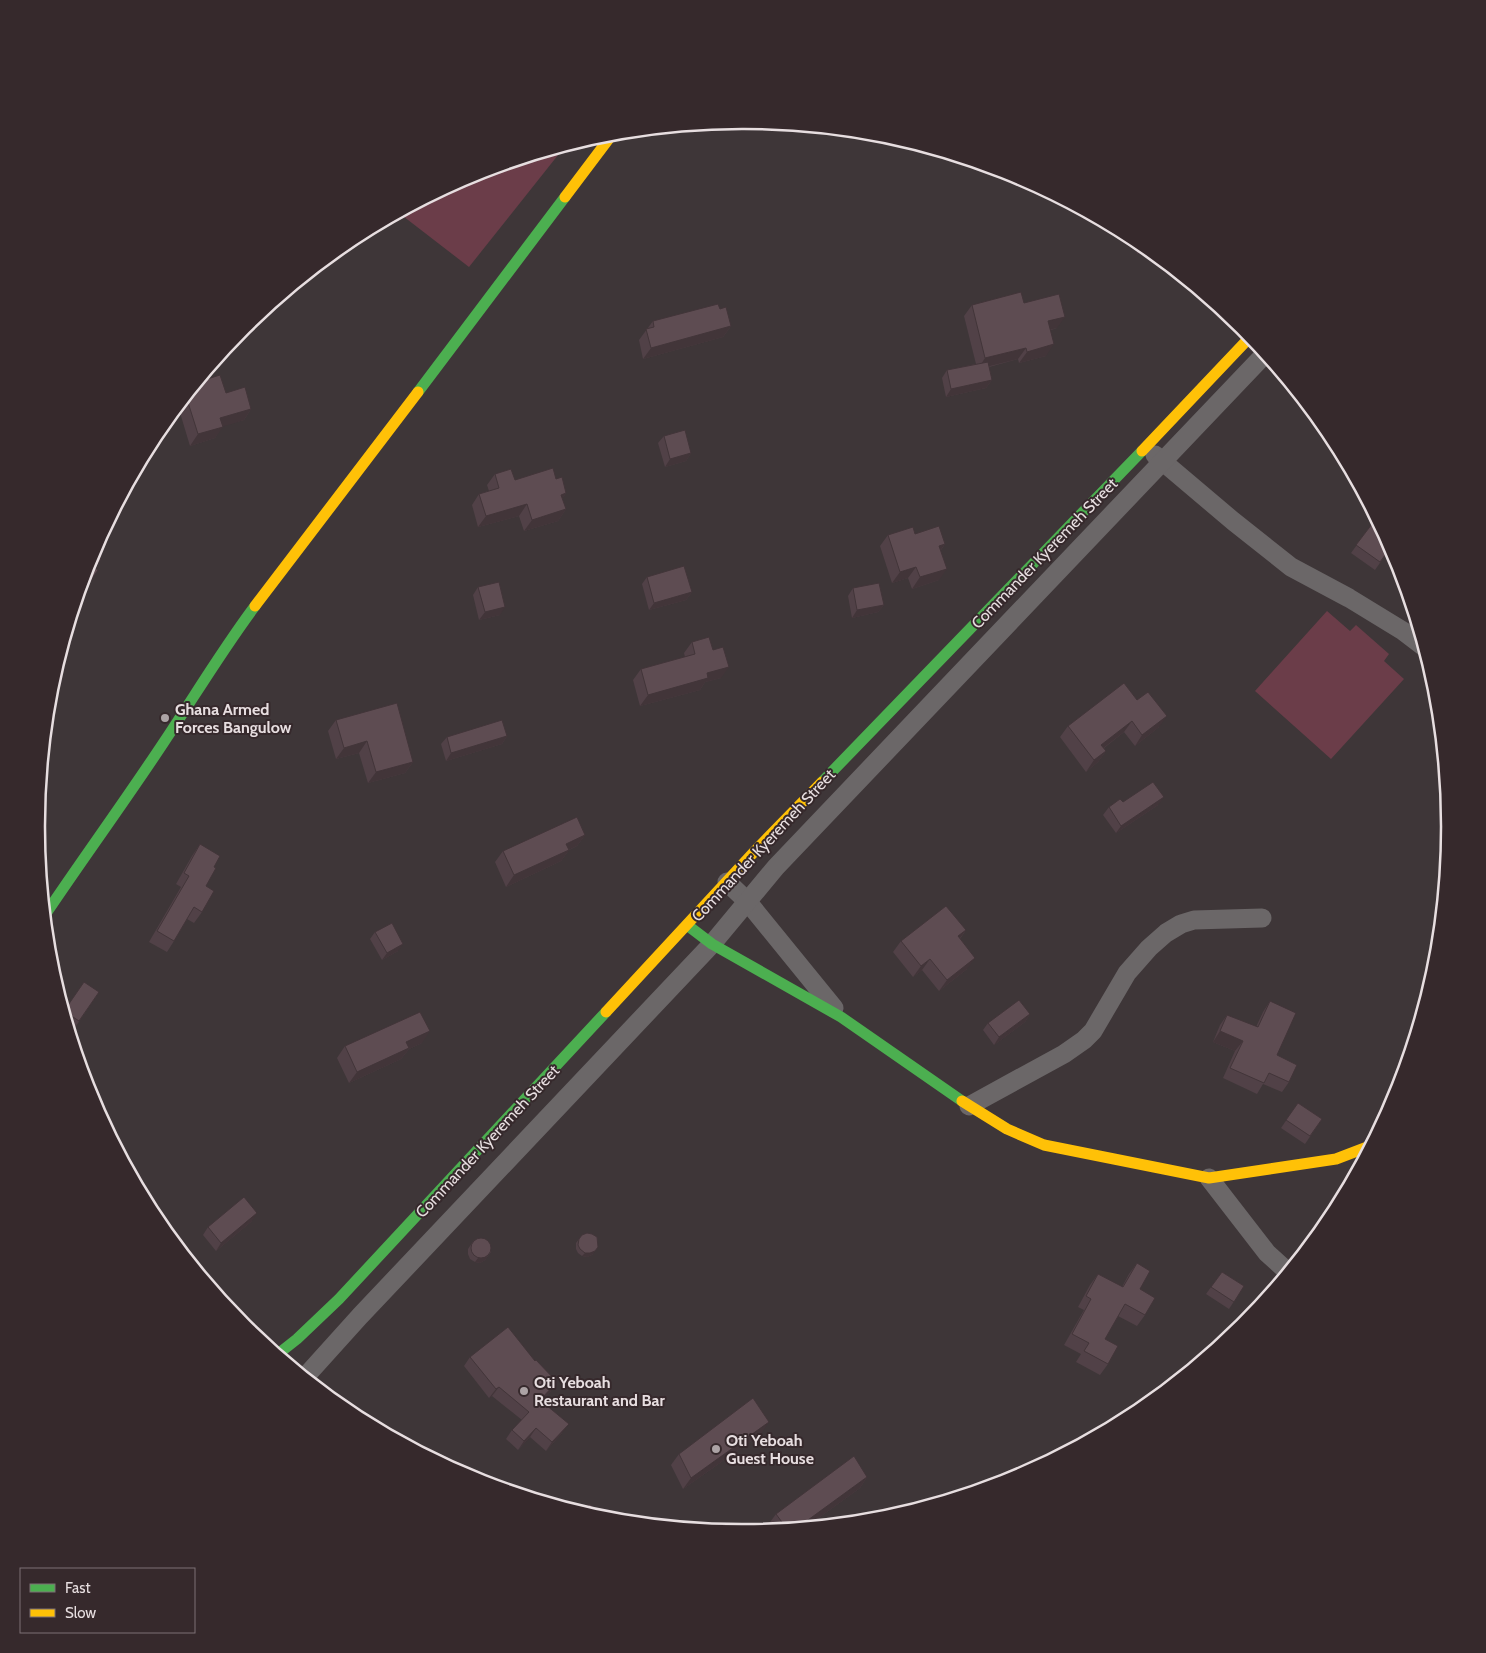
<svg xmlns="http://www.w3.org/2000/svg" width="1486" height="1653" font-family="Cabin,sans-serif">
<rect width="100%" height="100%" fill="#3e3638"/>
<!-- green -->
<g fill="#6b3d49">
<path d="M566 145 469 267 399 213 473 173Z"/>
<path d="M1327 611 1350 631 1356 625 1389 654 1384 661 1404 679 1331 759 1255 691Z"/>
</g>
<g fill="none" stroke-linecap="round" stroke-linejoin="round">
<!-- street -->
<g stroke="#6b6768" stroke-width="19">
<path d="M1155 455 1233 521 1291 567 1349 598 1403 631 1424 647"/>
<path d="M727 882 747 901 834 1008"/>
<path d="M969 1106 1064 1054 1084 1040 1093 1031 1127 973 1149 948 1166 933 1181 924 1194 920 1262 918"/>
<path d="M1209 1178 1267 1253 1288 1272"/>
<path d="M305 1377 360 1316 712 944 776 867 1265 354"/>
</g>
<!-- fast -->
<g stroke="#4caf50" stroke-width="11">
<path d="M418 392 565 197"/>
<path d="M822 782 1142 451"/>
<path d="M45 915C84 857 125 801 164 742 194 697 222 650 255 606"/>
<path d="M687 925 712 944 841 1017 962 1101"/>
<path d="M278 1354 297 1339 339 1299 606 1012"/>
</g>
<!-- slow -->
<g stroke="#ffc107" stroke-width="11">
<path d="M565 197 614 132"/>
<path d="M1142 451 1251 336"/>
<path d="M255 606 418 392"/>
<path d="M606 1012 754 852 822 782"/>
<path d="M962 1101 1007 1129 1044 1145 1209 1178 1336 1159 1370 1146"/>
</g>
</g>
<!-- wall -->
<g fill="#514147">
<path d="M818 127 828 128 819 132Z"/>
<path d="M354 237 343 253 340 251 333 261 328 257 351 239Z"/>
<path d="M1136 239 1152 252 1137 254Z"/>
<path d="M1024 303 1057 328 1051 330 1046 356 1019 363 1018 359 989 367 992 380 986 388 946 397 942 378 947 370 976 364 964 316 972 305Z"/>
<path d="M720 309 731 326 723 337 643 359 639 340 653 321Z"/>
<path d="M198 382 226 393 251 409 244 420 222 426 215 438 190 446 178 406Z"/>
<path d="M664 436 691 453 686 461 665 467 658 443Z"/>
<path d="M495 474 515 480 556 479 566 493 562 499 566 509 558 521 524 531 519 516 478 527 472 505 479 494 489 491 487 485Z"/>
<path d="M1372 524 1391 547 1375 570 1351 553Z"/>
<path d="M915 534 945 544 941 550 939 580 912 589 908 578 892 583 880 546 888 535Z"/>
<path d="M90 556 95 568 87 586 79 597 78 596Z"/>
<path d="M1396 557 1399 566 1394 560Z"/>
<path d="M647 577 692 592 686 600 649 610 642 584Z"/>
<path d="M478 587 500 615 479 620 473 595Z"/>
<path d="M853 588 884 605 878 612 852 618 848 596Z"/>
<path d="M692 642 721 678 705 682 700 690 640 706 633 680 641 669 685 657 684 653Z"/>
<path d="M1137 700 1159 727 1135 746 1124 732 1104 748 1106 751 1098 762 1086 772 1060 737 1068 726Z"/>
<path d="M336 720 413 762 405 773 368 783 359 753 336 759 328 731Z"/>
<path d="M507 736 502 744 446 761 441 744 447 737Z"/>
<path d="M1123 802 1158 805 1116 833 1103 815 1109 807Z"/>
<path d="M585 835 577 846 569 850 561 861 506 887 495 862 503 851Z"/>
<path d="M200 844 214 867 206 886 202 912 194 923 187 919 174 941 167 952 149 942 181 887 176 884 192 856Z"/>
<path d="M966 930 960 939 967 969 939 991 922 970 913 977 893 952 901 941Z"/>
<path d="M375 932 398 951 382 960 370 939Z"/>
<path d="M99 992 74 1029 68 1025 64 1011Z"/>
<path d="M1270 1001 1277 1055 1289 1082 1282 1092 1263 1084 1257 1094 1223 1078 1235 1051 1213 1042 1220 1025 1227 1015 1256 1027 1263 1012Z"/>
<path d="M1030 1014 1025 1022 994 1045 983 1030 988 1023Z"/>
<path d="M422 1043 409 1049 401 1059 349 1083 337 1058 345 1046Z"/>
<path d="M1298 1103 1322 1119 1305 1144 1281 1128Z"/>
<path d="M252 1221 216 1251 203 1235 208 1227Z"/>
<path d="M582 1235 598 1247 592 1255 587 1257 582 1256 578 1253 576 1249V1243Z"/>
<path d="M474 1240 491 1252 485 1260 480 1263 475 1262 470 1259 468 1254V1249Z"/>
<path d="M1137 1263 1140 1289 1145 1315 1137 1326 1118 1316 1105 1339 1108 1364 1100 1375 1076 1362 1081 1354 1064 1345 1084 1310 1078 1307 1090 1285 1098 1274 1122 1287 1129 1274Z"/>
<path d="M1222 1272 1244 1286 1229 1309 1206 1294Z"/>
<path d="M470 1357 551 1391 541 1401 562 1433 546 1451 530 1437 518 1450 506 1439 512 1430 522 1420 492 1396 489 1398 464 1366Z"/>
<path d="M761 1434 683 1489 671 1465 679 1454Z"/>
<path d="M867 1477 860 1488 806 1527 772 1530 768 1525 776 1514Z"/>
</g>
<!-- shaded-wall -->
<g fill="#423539">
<path d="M822 128H828L819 132Z"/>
<path d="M1143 246H1145L1152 252 1137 254Z"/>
<path d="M1065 317 1057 328 1041 332 1048 321Z"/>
<path d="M731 326 723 337 643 359 651 348Z"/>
<path d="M1054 344 1046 356 1019 363 1027 352Z"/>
<path d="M1026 348 1018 359 978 369 985 358Z"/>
<path d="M992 380 986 388 946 397 951 389Z"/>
<path d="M251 409 244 420 212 430 220 418Z"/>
<path d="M223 427 215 438 190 446 198 434Z"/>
<path d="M691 453 686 461 665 467 670 459Z"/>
<path d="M566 493 559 504 561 495Z"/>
<path d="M527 504 519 516 478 527 486 516Z"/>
<path d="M566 509 558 521 524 531 532 520Z"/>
<path d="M945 544 937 555 939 546Z"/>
<path d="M916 567 908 578 892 583 900 572Z"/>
<path d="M947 569 939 580 912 589 920 577Z"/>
<path d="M692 592 686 600 649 610 654 603Z"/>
<path d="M884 605 878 612 852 618 857 610Z"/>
<path d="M505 607 500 615 479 620 485 612Z"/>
<path d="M729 667 721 678 705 682 700 690 640 706 648 695 707 673Z"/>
<path d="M1167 716 1159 727 1135 746 1142 735Z"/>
<path d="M1132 721 1124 732 1093 756 1101 745Z"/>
<path d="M507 736 502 744 446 761 451 753Z"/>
<path d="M367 741 359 753 336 759 344 748Z"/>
<path d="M1106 751 1098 762 1086 772 1094 760Z"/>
<path d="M413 762 405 773 368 783 376 772Z"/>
<path d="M1164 797 1158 805 1116 833 1121 826Z"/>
<path d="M585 835 577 846 558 855 566 844Z"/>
<path d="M569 850 561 861 506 887 514 875Z"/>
<path d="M966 930 958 941V936Z"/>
<path d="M403 944 398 951 382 960 387 953Z"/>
<path d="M975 958 967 969 939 991 947 980Z"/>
<path d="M930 959 922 970 913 977 921 966Z"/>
<path d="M1030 1014 1025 1022 994 1045 999 1037Z"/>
<path d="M430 1031 422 1043 409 1049 401 1059 349 1083 357 1072 406 1042Z"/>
<path d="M1220 1031 1243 1041 1235 1051 1213 1042Z"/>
<path d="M257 1213 252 1221 216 1251 221 1243Z"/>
<path d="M595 1251 592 1255 587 1257 582 1256 585 1253Z"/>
<path d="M488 1256 485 1260 480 1263 475 1262 478 1258Z"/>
<path d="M557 1382 551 1391 534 1409 540 1400Z"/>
<path d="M499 1387 492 1396 489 1398 496 1389Z"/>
<path d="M769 1422 761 1434 683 1489 691 1478Z"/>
<path d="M569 1424 562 1433 546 1451 552 1442Z"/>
<path d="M536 1428 530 1437 518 1450 524 1441Z"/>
<path d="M867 1477 860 1488 806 1527 797 1528Z"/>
</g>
<!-- building -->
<g fill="#5e4c52" stroke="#423539">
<path d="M354 237 348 246 345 244 338 253 335 251 351 239Z"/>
<path d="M1021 292 1024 303 1059 294 1065 317 1048 321 1054 344 1027 352 1026 348 985 358 972 305Z"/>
<path d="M718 304 720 309 726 307 731 326 651 348 646 329 654 327 653 321Z"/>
<path d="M988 362 992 380 951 389 947 370Z"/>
<path d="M220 375 226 393 245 387 251 409 220 418 223 427 198 434 186 396 198 382Z"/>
<path d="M685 430 691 453 670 459 664 436Z"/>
<path d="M553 468 556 479 562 477 566 493 561 495 566 509 532 520 527 504 486 516 479 494 499 488 495 474 511 469 515 480Z"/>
<path d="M1372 524 1383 532 1391 547 1380 562 1356 545Z"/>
<path d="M939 526 945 544 939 546 947 569 920 577 916 567 900 572 888 535 913 527 915 534Z"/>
<path d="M91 553 101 559 95 568 98 570 87 586 84 584 79 591Z"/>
<path d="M684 566 692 592 654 603 647 577Z"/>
<path d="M499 582 505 607 485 612 478 587Z"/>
<path d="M879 583 884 605 857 610 853 588Z"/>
<path d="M709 637 713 650 723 647 729 667 707 673 708 678 648 695 641 669 695 654 692 642Z"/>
<path d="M1124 683 1137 700 1148 692 1167 716 1142 735 1132 721 1101 745 1106 751 1094 760 1068 726Z"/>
<path d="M397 703 413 762 376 772 367 741 344 748 336 720Z"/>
<path d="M502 720 507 736 451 753 447 737Z"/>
<path d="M1153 782 1164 797 1121 826 1109 807 1120 799 1123 802Z"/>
<path d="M577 817 585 835 566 844 569 850 514 875 503 851Z"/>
<path d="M200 844 220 856 214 867 216 868 206 886 214 891 202 912 194 907 174 941 157 931 189 876 184 873Z"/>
<path d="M946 906 966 930 958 936 975 958 947 980 930 959 921 966 901 941Z"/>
<path d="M392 923 403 944 387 953 375 932Z"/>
<path d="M84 982 99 992 79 1021 64 1011Z"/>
<path d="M1019 1000 1030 1014 999 1037 988 1023Z"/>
<path d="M1270 1001 1296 1013 1277 1055 1297 1065 1289 1082 1269 1073 1264 1083 1230 1068 1243 1041 1220 1031 1227 1015 1258 1027Z"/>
<path d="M420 1012 430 1031 406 1042 409 1048 357 1072 345 1046Z"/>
<path d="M1298 1103 1322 1119 1310 1136 1286 1120Z"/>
<path d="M244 1197 257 1213 221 1243 208 1227Z"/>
<path d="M587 1233 592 1234 597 1237 598 1247 595 1251 590 1253H585L580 1249 578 1245 579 1239 582 1235Z"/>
<circle cx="481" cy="1248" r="10"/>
<path d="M1137 1263 1150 1271 1140 1289 1155 1298 1145 1315 1125 1304 1105 1339 1118 1346 1108 1364 1084 1351 1089 1343 1072 1334 1091 1299 1086 1296 1098 1274 1123 1287Z"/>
<path d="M1222 1272 1244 1286 1234 1302 1211 1287Z"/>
<path d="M508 1327 535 1361 536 1360 557 1382 540 1400 569 1424 552 1442 536 1428 524 1441 512 1430 529 1412 499 1387 496 1389 470 1357Z"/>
<path d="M753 1398 769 1422 691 1478 679 1454Z"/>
<path d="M854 1456 867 1477 797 1528 787 1529 776 1514Z"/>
<path d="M590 1504 601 1519 580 1512Z"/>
</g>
<!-- markers -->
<g fill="#aca3a5" stroke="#36292c" stroke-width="2">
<circle cx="165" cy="718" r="5"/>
<circle cx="524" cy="1391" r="5"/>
<circle cx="716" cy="1449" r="5"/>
</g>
<g text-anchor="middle" stroke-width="4" stroke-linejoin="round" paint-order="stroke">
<!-- street labels -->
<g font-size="16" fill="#e7dee0" stroke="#36292c">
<text transform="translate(1044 553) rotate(-46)" y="6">Commander Kyeremeh Street</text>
<text transform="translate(763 845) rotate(-47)" y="6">Commander Kyeremeh Street</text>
<text transform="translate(487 1141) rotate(-47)" y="6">Commander Kyeremeh Street</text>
</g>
<!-- poi labels -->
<g font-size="16" font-weight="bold" fill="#e7dee0" stroke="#36292c" text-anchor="start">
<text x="175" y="715">Ghana Armed<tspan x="175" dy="18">Forces Bangulow</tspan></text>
<text x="534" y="1388">Oti Yeboah<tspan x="534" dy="18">Restaurant and Bar</tspan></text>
<text x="726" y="1446">Oti Yeboah<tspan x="726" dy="18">Guest House</tspan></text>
</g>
</g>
<!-- crop -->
<path d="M0 0H1486V1653H0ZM742 129H744A697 697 0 0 1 1441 826V827A697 697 0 0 1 744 1524H742A697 697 0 0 1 45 827V826A697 697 0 0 1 742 129Z" fill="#36292c" fill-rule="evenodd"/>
<path fill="none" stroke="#e7dee0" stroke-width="2.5" d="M742 129H744A697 697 0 0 1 1441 826V827A697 697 0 0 1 744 1524H742A697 697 0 0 1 45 827V826A697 697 0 0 1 742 129Z"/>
<!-- legend -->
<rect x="20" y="1568" width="175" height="65" fill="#36292c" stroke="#7d7174"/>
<rect x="30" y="1584" width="25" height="8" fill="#4caf50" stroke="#7d7174"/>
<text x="65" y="1593" font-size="15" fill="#e7dee0">Fast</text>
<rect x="30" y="1609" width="25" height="8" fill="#ffc107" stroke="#7d7174"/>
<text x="65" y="1618" font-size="15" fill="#e7dee0">Slow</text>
</svg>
